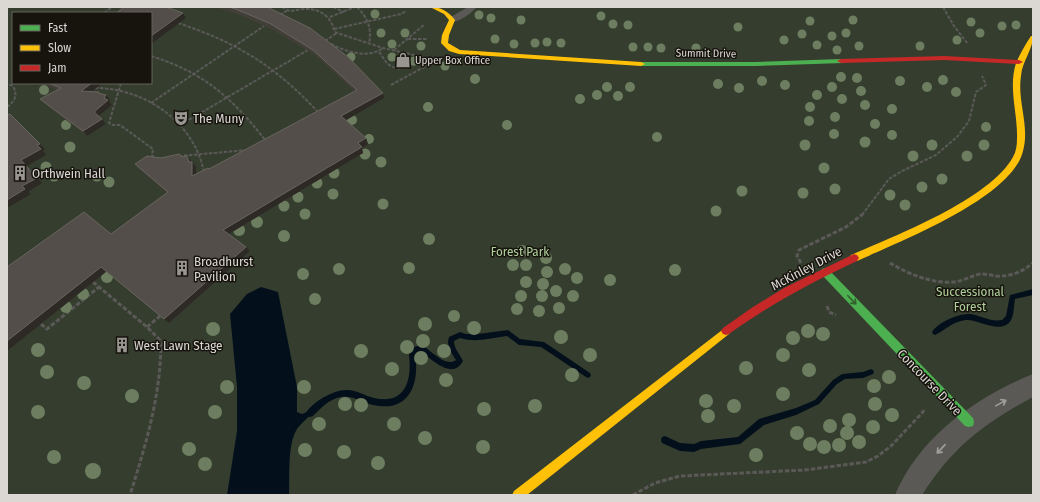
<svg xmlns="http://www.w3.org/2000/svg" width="1040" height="502" font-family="'Fira Sans Condensed',sans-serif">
<rect width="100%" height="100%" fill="#1e1b18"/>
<!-- green -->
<path fill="#353e2e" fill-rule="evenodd" d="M7 7H1033V495H7ZM13 13H151V83H13Z"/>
<!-- water -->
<path fill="#03101c" d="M261 287 278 292 297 387V412L302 414 316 408C311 416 301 423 297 429 287 445 290 477 289 495H227L237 431V387L230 314 247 294Z"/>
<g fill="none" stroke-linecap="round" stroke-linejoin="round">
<!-- stream -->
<g fill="#03101c" fill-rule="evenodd">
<path d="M1033 289V295L1015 299C1014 305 1014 312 1012 318 1004 337 979 319 966 320 951 322 946 330 935 335L933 334 932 332C938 322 959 313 971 314 981 316 991 322 1002 320L1006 316 1010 295Z"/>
<path d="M508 330 520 339 544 342 590 373 591 375 590 377 588 378 586 377 541 347 519 345 507 336C491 338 476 343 460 338L454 341C454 349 460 354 463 361 452 381 432 359 420 351L418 352 415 355C420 384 409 413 373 405 362 402 353 395 341 397 329 399 321 408 313 416L310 417 307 416 306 413C312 402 335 389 347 390 357 390 365 396 374 398 406 405 412 380 409 354L414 347 421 345 423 346C432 351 446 368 456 360 451 352 446 346 449 337L460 332 466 334H478Z"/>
<path d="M871 369 873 370 874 372 873 374 863 378 845 379 837 384 819 404 796 415 764 425 740 444 701 449 694 452 680 451 662 443 661 440 662 437 665 436 680 443 694 444 701 441 738 437 759 419 796 408 815 400 833 380 842 374 863 372Z"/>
</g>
<!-- path-far1 -->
<g stroke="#5a5957" stroke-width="2" stroke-dasharray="3.5 1.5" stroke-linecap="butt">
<path d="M58 7H104"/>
<path d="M282 7C285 8 288 11 291 11 295 11 299 9 304 9 318 8 332 16 334 31L337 33 383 48 436 60"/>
<path d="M333 7 344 12"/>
<path d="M357 7C368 18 372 29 369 44"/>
<path d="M943 7 954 26 968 44"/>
<path d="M104 13 112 7"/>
<path d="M280 15 288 10"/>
<path d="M330 17 355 7"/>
<path d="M178 23C238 43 275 66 318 112"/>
<path d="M334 29 401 14 406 11"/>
<path d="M408 39H427"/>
<path d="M325 41 337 33"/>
<path d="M331 44C347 52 368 59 383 48"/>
<path d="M394 50 424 25"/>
<path d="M379 52C382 55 384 60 387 63 398 74 415 65 426 58"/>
<path d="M151 56C205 73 232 98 266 141"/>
<path d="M121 83 109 123 113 125H120L153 149 152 155 154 158"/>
<path d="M391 85 437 60"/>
<path d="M95 88C145 88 194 122 204 172"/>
<path d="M151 103 264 26"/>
<path d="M7 107C15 101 18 95 13 86L8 84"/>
<path d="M180 125 308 50"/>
<path d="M179 156 248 150"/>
<path d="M862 215 889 179 902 171 936 155 957 137 969 121 976 92 986 85 982 76"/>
</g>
<!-- path -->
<g stroke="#5a5957" stroke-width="3" stroke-dasharray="4.5 2" stroke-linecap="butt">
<path d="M801 263 797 256 799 250 846 227 863 214"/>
<path d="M890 263C908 274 933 284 954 282 964 281 972 275 981 274 986 274 991 275 996 276 1010 277 1022 272 1033 263"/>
<path d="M93 282 147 327 161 341C161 395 146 444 130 495"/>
<path d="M827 306 829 312 836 315"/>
<path d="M41 324 47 329 99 287"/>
<path d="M147 327 160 316"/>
<path d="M633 495 655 483 680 476 805 470 866 462 878 456 891 446 923 412 924 408"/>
</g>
<!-- lane -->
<path fill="#5a5956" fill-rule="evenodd" d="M468 7H477C470 14 459 23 449 22V18Z"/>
<!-- street -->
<path fill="#5a5956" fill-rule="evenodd" d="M1033 374V397C983 424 953 447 922 495H895C919 437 976 397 1033 374Z"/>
<!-- fast -->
<g fill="#4caf50" fill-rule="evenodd">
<path d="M841 59 845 61 843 63 755 66H641L637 64 641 62H755Z"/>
<path d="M825 268 828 269 973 418 974 422 973 426 969 427 965 426 822 275 820 272 822 269Z"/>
</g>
<!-- slow -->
<g fill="#ffc107" fill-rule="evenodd">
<path d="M430 7C441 7 448 11 455 20L449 35 448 43 460 50 641 62 645 64 641 66 459 54 449 51 441 43 442 35 449 20 444 14Z"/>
<path d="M1031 36H1033C1033 50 1022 61 1021 76 1017 101 1030 126 1023 151 1012 198 899 242 857 261H851L849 258 851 255C895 236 990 199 1013 157 1016 152 1017 145 1017 139 1018 114 1008 88 1016 63 1020 54 1025 45 1031 36Z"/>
<path d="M726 327 729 328 731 331 729 334 527 495H512L514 491Z"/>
</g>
<!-- jam -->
<g fill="#c62828" fill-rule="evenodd">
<path d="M944 56 1019 60 1023 62 1019 64 944 60 841 63 837 61 841 59Z"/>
<path d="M854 254 857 255 859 258 857 261C812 282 769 305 729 334L726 335 723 334 721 331 723 328 753 307 784 288Z"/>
</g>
</g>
<!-- trees -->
<g fill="#6d7e60">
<circle cx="375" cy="14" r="4.5"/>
<circle cx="479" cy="15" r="4.5"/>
<circle cx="601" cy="16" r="4.5"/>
<circle cx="491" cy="18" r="4.5"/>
<circle cx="521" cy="20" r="4.5"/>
<circle cx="853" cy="20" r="4.5"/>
<circle cx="810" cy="21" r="4.5"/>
<circle cx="971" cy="22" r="4.5"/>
<circle cx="613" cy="24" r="4.5"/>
<circle cx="628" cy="25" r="4.5"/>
<circle cx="1016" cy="25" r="4.5"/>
<circle cx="1002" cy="26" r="4.5"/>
<circle cx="738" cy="27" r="4.5"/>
<circle cx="381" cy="33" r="4.5"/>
<circle cx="405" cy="33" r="4.5"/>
<circle cx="846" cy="33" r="4.5"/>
<circle cx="980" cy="33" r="4.5"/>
<circle cx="802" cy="34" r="4.5"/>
<circle cx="832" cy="36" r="4.5"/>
<circle cx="495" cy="39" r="4.5"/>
<circle cx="784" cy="40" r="4.5"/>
<circle cx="957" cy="40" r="4.5"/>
<circle cx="547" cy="42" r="4.5"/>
<circle cx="535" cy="43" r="4.5"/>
<circle cx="561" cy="43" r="4.5"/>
<circle cx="392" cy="44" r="4.5"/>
<circle cx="514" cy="44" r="4.5"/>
<circle cx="817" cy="45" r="4.5"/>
<circle cx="421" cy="46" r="4.5"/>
<circle cx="859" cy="46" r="4.5"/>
<circle cx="920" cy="46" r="4.5"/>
<circle cx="633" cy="47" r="4.5"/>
<circle cx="648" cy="47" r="4.5"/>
<circle cx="661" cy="48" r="4.5"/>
<circle cx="696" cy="48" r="4.5"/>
<circle cx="837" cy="50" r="4.5"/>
<circle cx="351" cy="57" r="4.5"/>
<circle cx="392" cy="57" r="4.5"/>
<circle cx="414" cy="61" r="4.5"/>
<circle cx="445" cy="66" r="4.5"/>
<circle cx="841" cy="77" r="5"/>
<circle cx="857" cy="78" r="5"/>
<circle cx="475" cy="79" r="5"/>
<circle cx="943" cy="80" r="5"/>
<circle cx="762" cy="81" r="5"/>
<circle cx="900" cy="81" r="5"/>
<circle cx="718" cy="84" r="5"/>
<circle cx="785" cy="85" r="5"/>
<circle cx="607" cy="87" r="5"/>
<circle cx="630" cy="87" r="5"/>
<circle cx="832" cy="87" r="5"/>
<circle cx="927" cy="87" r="5"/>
<circle cx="739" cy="88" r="5"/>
<circle cx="44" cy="90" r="5"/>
<circle cx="861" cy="91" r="5"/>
<circle cx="956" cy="92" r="5"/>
<circle cx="597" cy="95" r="5"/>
<circle cx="817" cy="95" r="5"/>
<circle cx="618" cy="96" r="5"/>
<circle cx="580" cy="99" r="5"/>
<circle cx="842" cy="99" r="5"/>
<circle cx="865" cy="105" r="5"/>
<circle cx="428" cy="107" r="5"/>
<circle cx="810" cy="107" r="5"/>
<circle cx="892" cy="109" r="5"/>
<circle cx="835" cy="117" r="5"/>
<circle cx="352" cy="120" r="5"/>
<circle cx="809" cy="121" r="5"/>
<circle cx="875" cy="124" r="5"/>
<circle cx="66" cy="125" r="5"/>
<circle cx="507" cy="125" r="5"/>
<circle cx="986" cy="127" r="5"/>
<circle cx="834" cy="134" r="5"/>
<circle cx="892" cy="135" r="5"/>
<circle cx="657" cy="137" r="5"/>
<circle cx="369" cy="139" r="5"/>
<circle cx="865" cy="142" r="5.5"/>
<circle cx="805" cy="145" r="5.5"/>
<circle cx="932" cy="145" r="5.5"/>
<circle cx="984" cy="145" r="5.5"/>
<circle cx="70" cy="147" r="5.5"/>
<circle cx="365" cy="154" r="5.5"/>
<circle cx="913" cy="156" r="5.5"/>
<circle cx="967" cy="156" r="5.5"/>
<circle cx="381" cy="162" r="5.5"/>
<circle cx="46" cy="167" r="5.5"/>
<circle cx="824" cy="168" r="5.5"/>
<circle cx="334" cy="173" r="5.5"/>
<circle cx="54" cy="176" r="5.5"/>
<circle cx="97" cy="176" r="5.5"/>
<circle cx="942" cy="179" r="5.5"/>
<circle cx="109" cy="182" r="5.5"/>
<circle cx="317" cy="183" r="5.5"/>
<circle cx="922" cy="187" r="5.5"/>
<circle cx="835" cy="189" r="5.5"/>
<circle cx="742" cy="191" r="5.5"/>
<circle cx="803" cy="193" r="5.5"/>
<circle cx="333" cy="194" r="5.5"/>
<circle cx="890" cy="195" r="5.5"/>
<circle cx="298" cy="197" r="5.5"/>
<circle cx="383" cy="204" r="5.5"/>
<circle cx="905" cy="205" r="5.5"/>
<circle cx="284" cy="206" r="5.5"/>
<circle cx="716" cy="211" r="5.5"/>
<circle cx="305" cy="214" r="5.5"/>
<circle cx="257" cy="222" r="6"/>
<circle cx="239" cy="230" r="6"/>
<circle cx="284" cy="236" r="6"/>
<circle cx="429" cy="239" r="6"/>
<circle cx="522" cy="251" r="6"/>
<circle cx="546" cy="258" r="6"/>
<circle cx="513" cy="265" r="6"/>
<circle cx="526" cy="265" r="6"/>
<circle cx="409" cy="268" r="6"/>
<circle cx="339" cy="269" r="6"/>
<circle cx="565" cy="269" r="6"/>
<circle cx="675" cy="270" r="6"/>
<circle cx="547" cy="272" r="6"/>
<circle cx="303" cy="274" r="6"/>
<circle cx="107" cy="277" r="6"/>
<circle cx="577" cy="278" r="6"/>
<circle cx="610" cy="280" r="6"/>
<circle cx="526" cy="282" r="6"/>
<circle cx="543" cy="284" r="6"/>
<circle cx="556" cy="291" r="6"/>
<circle cx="83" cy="294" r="6"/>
<circle cx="521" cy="296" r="6"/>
<circle cx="542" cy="296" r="6"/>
<circle cx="573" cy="296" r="6"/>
<circle cx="315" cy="299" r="6"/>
<circle cx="66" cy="307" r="6"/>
<circle cx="559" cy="308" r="6"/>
<circle cx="517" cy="309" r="6"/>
<circle cx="539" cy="311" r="6"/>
<circle cx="454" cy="316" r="6"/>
<circle cx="425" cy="324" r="7"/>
<circle cx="474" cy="328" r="7"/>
<circle cx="213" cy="329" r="7"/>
<circle cx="808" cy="331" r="7"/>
<circle cx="823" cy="334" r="7"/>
<circle cx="561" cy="337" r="7"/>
<circle cx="793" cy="338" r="7"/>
<circle cx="423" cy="341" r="7"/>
<circle cx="407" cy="347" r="7"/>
<circle cx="38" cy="350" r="7"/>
<circle cx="361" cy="351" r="7"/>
<circle cx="444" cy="351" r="7"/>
<circle cx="590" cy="355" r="7"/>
<circle cx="783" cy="355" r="7"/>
<circle cx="421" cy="358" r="7"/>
<circle cx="746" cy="368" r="7"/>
<circle cx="392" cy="369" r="7"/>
<circle cx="809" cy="370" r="7"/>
<circle cx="47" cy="372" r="7"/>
<circle cx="572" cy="375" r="7"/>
<circle cx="889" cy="377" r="7"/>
<circle cx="446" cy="380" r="7"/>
<circle cx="84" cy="383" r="7"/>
<circle cx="874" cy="386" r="7"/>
<circle cx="227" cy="387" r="7"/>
<circle cx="304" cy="387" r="7"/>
<circle cx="783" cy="394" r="7"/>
<circle cx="132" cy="396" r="7"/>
<circle cx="706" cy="401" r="7"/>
<circle cx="345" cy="404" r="7"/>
<circle cx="875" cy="404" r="7"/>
<circle cx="361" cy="405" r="7"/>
<circle cx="535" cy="406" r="7"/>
<circle cx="734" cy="406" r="7"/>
<circle cx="484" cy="409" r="7"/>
<circle cx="38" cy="412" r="7"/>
<circle cx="215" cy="412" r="7"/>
<circle cx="892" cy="415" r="7"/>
<circle cx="708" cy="416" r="7"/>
<circle cx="849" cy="420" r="7"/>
<circle cx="319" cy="424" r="7"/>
<circle cx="394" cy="424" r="7"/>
<circle cx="830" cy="426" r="7"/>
<circle cx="873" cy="427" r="7"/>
<circle cx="797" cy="433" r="7"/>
<circle cx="847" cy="433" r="7"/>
<circle cx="425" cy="438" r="7"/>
<circle cx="859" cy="442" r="7"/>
<circle cx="810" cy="444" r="7"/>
<circle cx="839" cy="445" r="7"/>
<circle cx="483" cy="447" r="7"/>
<circle cx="824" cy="447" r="7"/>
<circle cx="189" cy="449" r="7"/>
<circle cx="305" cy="450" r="7"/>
<circle cx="344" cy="452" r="7"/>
<circle cx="756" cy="455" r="7"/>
<circle cx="54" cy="457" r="7"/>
<circle cx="378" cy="463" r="7"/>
<circle cx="205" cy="464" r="7"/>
<circle cx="93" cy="471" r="8"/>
</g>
<!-- wall -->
<g fill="#423e38">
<path d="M215 7H267L384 98 346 120 366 138 368 144 362 148 363 153 229 234 250 251 169 323 107 271 7 351V267L111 234 167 193 139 169 135 164 161 158 182 157 191 162H192L196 167V174L209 169 354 91 315 55 273 30 240 15Z"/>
<path d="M40 83H99L100 85 91 91 101 94 110 100 109 101 112 105 99 117 106 124 87 136 45 104 40 99 57 90Z"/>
</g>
<!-- shaded-wall -->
<g fill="#2d2924">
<path d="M183 13 186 18 151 44V36Z"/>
<path d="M92 83H99L100 85 86 96 81 91Z"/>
<path d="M383 93 384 98 343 122 341 116Z"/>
<path d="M106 95 110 100 109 101 112 105 98 117 94 112Z"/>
<path d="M10 114 45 149 43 151 46 155 27 166 42 183 28 192 31 194 7 208V200L22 186 21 160Z"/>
<path d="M102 119 106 124 87 136 83 131Z"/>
<path d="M366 138 368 144 362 148 363 153 227 235 223 230Z"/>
<path d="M187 156 191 161 192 165V162L196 167V181L192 176 189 162Z"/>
<path d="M246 247 250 251 169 323 164 319Z"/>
<path d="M101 267 107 271 7 351V341Z"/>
</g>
<!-- building -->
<g fill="#534e49" stroke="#68645e">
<path d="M124 7H166L183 13 151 36V13H116Z"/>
<path d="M229 7H267L310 28 348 57 383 93 341 116 366 138 358 143 362 147 223 230 246 247 164 319 101 267 7 341V267L84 212 111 234 168 192 135 164 147 156 161 158 179 154 182 157 187 156 189 162H192V176L208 168 209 169 357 90 313 50 271 24 238 10Z"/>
<path d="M48 83H92L81 91 99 92 98 93 106 95 104 98 108 100 94 112 102 119 83 131 40 99 61 88Z"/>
<path d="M10 114 40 144 37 145 41 149 21 160 37 178 22 186 25 189 7 200V115Z"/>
</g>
<!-- one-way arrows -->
<defs><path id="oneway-shaft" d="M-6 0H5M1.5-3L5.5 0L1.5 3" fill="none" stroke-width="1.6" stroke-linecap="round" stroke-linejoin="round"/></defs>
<use stroke="#32612e" href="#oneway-shaft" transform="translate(852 300) rotate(46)"/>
<g stroke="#a19f9b">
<use href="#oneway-shaft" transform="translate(1001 403) rotate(-29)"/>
<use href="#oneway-shaft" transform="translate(941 449) rotate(133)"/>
</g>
<!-- icons -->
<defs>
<g id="shop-bare" transform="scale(1.2)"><path d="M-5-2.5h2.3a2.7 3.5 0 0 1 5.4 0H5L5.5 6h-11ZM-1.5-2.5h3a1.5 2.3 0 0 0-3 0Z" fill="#999692" stroke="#17130d" stroke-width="2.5" paint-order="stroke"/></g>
<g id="theatre-bare" transform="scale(1.2)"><path d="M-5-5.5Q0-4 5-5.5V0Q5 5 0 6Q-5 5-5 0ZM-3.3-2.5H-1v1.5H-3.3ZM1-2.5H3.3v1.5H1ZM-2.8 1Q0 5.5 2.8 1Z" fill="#999692" stroke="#17130d" stroke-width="2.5" paint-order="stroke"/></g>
<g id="building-bare" transform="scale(1.2)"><path d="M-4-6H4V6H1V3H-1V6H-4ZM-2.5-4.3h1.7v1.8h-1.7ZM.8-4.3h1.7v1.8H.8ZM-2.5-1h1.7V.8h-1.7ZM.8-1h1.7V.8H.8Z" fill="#999692" stroke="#17130d" stroke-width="2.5" paint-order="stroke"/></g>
</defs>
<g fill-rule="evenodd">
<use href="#shop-bare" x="403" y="60"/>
<use href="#theatre-bare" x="181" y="118"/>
<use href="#building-bare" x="20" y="173"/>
<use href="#building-bare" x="182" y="268"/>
<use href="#building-bare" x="122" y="345"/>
</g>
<g text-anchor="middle" stroke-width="3" stroke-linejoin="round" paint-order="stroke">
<!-- far-street labels -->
<g font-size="11" fill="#dbd8d4" stroke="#17130d">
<text transform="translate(706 53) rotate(1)" y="4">Summit Drive</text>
</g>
<!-- far-poi labels -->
<g font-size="11" fill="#dbd8d4" stroke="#17130d" text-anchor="start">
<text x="415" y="64">Upper Box Office</text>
</g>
<!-- poi labels -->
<g font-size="13" fill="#dbd8d4" stroke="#17130d" text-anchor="start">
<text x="193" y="123">The Muny</text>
<text x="32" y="178">Orthwein Hall</text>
<text x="194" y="266">Broadhurst<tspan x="194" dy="15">Pavilion</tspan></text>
<text x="134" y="350">West Lawn Stage</text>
</g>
<!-- park labels -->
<g font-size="13" fill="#aecf9b" stroke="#17130d">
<text x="520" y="256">Forest Park</text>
<text x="970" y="296">Successional<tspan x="970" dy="15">Forest</tspan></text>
</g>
<!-- street labels -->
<g font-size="13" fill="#dbd8d4" stroke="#17130d">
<text transform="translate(806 268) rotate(-28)" y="5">McKinley Drive</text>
<text transform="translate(930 382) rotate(46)" y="5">Concourse Drive</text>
</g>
</g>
<!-- border -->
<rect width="1040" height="502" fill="none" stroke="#dbd8d4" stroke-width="16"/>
<!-- legend -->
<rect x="12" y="12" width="140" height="72" fill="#17130d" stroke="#65625d"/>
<rect x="20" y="25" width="20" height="6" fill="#4caf50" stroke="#65625d"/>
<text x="48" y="32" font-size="12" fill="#dbd8d4">Fast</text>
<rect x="20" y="45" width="20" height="6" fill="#ffc107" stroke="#65625d"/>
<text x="48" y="52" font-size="12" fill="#dbd8d4">Slow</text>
<rect x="20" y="65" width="20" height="6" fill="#c62828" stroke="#65625d"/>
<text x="48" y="72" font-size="12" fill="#dbd8d4">Jam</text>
</svg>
